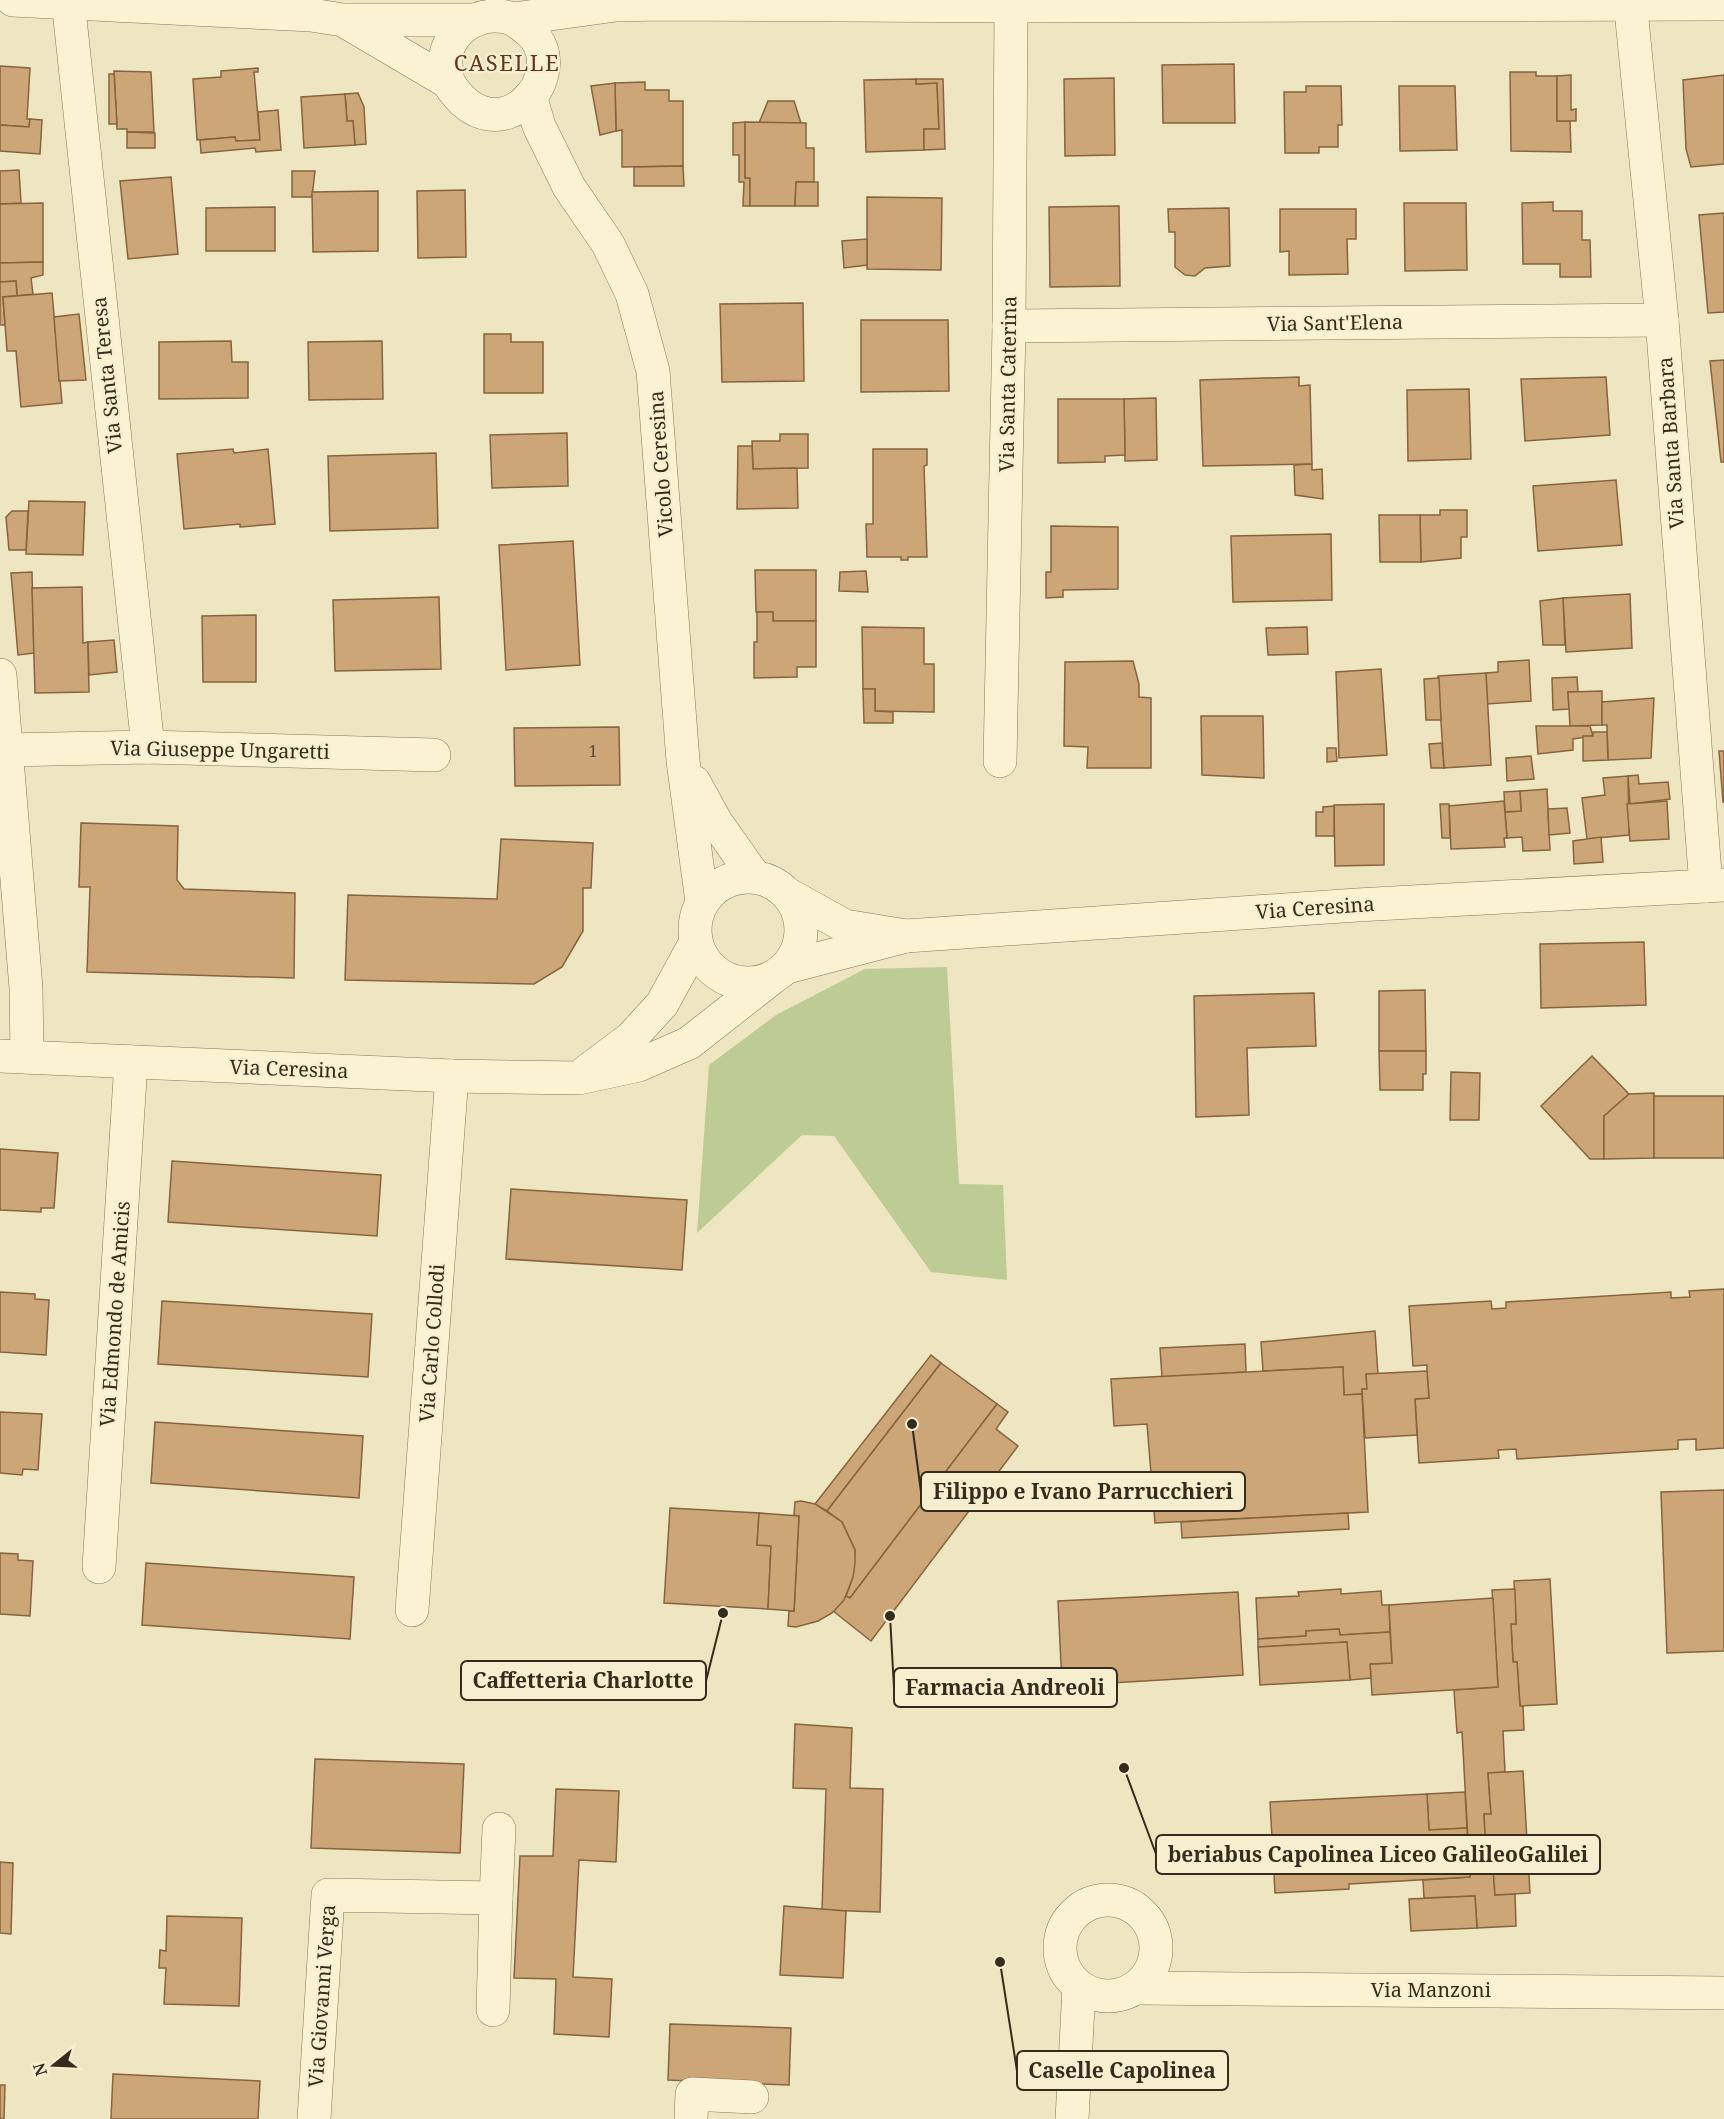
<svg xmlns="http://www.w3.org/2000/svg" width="1724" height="2119" font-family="'Noto Serif',serif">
<rect width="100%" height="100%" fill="#eee6c0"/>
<!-- green -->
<path fill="#bdcb94" d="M947 967 959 1184 1003 1185 1007 1280 931 1272 834 1136 802 1135 697 1233 709 1065 776 1015 865 969Z"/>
<!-- building -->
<g fill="#cca676" stroke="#86643e" stroke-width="1.5">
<path d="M1234 64 1235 123H1163L1162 65Z"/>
<path d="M0 66 30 68 27 119H30L29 127 0 125Z"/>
<path d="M258 68V72H254L260 140 236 141 235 137 197 140 193 79 221 77V71Z"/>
<path d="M114 71 151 72 154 132H127V129H117Z"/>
<path d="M1510 72H1536V76H1557V121H1570L1571 152 1511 151Z"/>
<path d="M109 74H114L117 124H109Z"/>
<path d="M1571 75V110L1576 109V121H1557V76Z"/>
<path d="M1724 75V164L1691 167 1686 149 1683 80Z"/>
<path d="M1114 78 1115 155 1065 156 1064 79Z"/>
<path d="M916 79V84L937 83 939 129H924V150L866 152 864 80Z"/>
<path d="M916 79H943L945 149 924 150V129H939L937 83 916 84Z"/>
<path d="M645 82V90H669V101H683V166L622 167V130L616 131 615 83Z"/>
<path d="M615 83 616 131 600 135 591 86Z"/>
<path d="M1306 86H1341L1342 125H1338V147H1319V153H1285L1284 92H1306Z"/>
<path d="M1399 86H1455L1457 150 1400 151Z"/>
<path d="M358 93 364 107 366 144 355 145 353 121H347L345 94Z"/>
<path d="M345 94 347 121H353L355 145 304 148 301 97Z"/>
<path d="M768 101H794L801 123H759Z"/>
<path d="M278 110 281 150 256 152 255 148 201 153 200 140 235 137 236 141 260 140 258 112Z"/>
<path d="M30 119 42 120 40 154 0 151V125L29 127Z"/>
<path d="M745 122V178H750V206H743L744 182H739V155H733V123Z"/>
<path d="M745 122 806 123V148H814V182H796L795 206H750V178H745Z"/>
<path d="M127 132 155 133V148H127Z"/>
<path d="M683 166 684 186H634V167Z"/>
<path d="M19 170 21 203 0 204V171Z"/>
<path d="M292 171H315L312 197H292Z"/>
<path d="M171 177 178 254 128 259 120 181Z"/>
<path d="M796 182H818V206H795Z"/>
<path d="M465 190 466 257 418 258 417 191Z"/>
<path d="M378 191V251L313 252 312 192Z"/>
<path d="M867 197 942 198 941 270 867 269Z"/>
<path d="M1553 202V211H1582V240H1590L1591 277H1560V264H1523L1522 203Z"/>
<path d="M43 203V262L0 263V204Z"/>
<path d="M1404 203H1466L1467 270 1405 271Z"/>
<path d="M1119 206 1120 286 1050 287 1049 207Z"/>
<path d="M275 207V251H206V208Z"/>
<path d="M1229 208 1230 266 1205 268 1195 276 1185 275 1175 267V232H1169L1168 209Z"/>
<path d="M1280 209H1356V239H1347L1348 274 1289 275V251L1280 252Z"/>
<path d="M1724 213V312L1708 313 1699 215Z"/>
<path d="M867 239V265L844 268 842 241Z"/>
<path d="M43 262V275L31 278 33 294 17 296 16 281 0 282V263Z"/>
<path d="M16 281 17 296 3 297 5 325H0V282Z"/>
<path d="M52 293 62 403 21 407 16 351H7L3 297Z"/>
<path d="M803 303 804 381 722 382 720 304Z"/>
<path d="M79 314 86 380 59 381 54 317Z"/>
<path d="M861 320H948L949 391 861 392Z"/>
<path d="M484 334H511V342H543V393H484Z"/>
<path d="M231 341 232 362H248V398L159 399V342Z"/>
<path d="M382 341 383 399 309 400 308 342Z"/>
<path d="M1724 360V462H1721L1710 361Z"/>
<path d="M1299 377V386L1310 385 1312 464 1203 466 1200 380Z"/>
<path d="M1606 377 1610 435 1525 441 1521 379Z"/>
<path d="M1469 389 1471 459 1408 461 1407 390Z"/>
<path d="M1156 398 1157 460 1125 461 1124 399Z"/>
<path d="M1058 399H1124L1125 455 1105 456V462L1058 463Z"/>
<path d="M567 433 568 486 492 488 490 435Z"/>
<path d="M780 434H808V468L753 469 752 441H780Z"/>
<path d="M738 446H752L753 469 797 468 798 508 737 509Z"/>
<path d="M233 449 234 453 268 449 275 524 240 527V524L184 529 177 454Z"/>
<path d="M873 449H927V465L924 466 927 557H908V560H901V557H867L866 524H873Z"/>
<path d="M436 453 438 528 330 531 328 456Z"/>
<path d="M1312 464V470L1322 469 1323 499 1295 495 1294 465Z"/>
<path d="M1616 480 1622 545 1538 551 1533 486Z"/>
<path d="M29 501 85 502 83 555 26 554Z"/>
<path d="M1440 510H1467V537H1461V558L1421 562 1420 515H1440Z"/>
<path d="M12 511H28L26 550H9L6 517Z"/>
<path d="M1379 515H1420L1421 562H1380Z"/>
<path d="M1051 526 1118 527V589L1063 590V597L1046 598V572H1051Z"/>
<path d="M1331 534 1332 600 1233 602 1231 536Z"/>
<path d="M573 541 580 665 506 670 499 545Z"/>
<path d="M755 570H816V621H773V612H756Z"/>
<path d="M866 571 868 592 839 591 840 572Z"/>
<path d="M32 572 34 653 18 655 11 573Z"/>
<path d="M82 587 83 643 88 642 89 692 35 693 32 588Z"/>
<path d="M1630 594 1632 648 1566 652 1563 598Z"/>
<path d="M439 597 441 669 335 671 333 600Z"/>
<path d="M1563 598 1565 645H1543L1540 601Z"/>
<path d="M757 612H773V621H816V667H797V677L754 678V642H757Z"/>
<path d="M256 615V682H203L202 616Z"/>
<path d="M862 627 924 628V664H934V712L875 711V689H863Z"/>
<path d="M1307 627 1308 654 1268 655 1266 628Z"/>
<path d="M114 640 117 672 89 675 88 642Z"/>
<path d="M1529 660 1531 701 1487 704 1486 673 1498 672V662Z"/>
<path d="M1133 661 1139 684V697L1151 698V768H1087L1088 747 1064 746 1065 662Z"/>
<path d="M1381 669 1387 755 1339 758 1336 672Z"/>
<path d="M1486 673 1491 765 1444 768 1438 676Z"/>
<path d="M1577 677 1578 692H1568L1569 709 1553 710 1552 678Z"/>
<path d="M1439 678 1441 720H1426L1424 679Z"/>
<path d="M863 689H875V711L893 712V723H864Z"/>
<path d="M1602 691V725L1570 726 1568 692Z"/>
<path d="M1654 698 1651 758 1608 760 1607 725H1602V702Z"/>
<path d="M1201 716H1263L1264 778 1202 775Z"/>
<path d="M1536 726H1590L1593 736 1573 739V750L1538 754Z"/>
<path d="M619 727 620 785 515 786 514 728Z"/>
<path d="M1593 732H1607L1608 760 1583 761V736H1593Z"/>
<path d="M1442 743 1444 768H1431L1429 744Z"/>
<path d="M1327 748H1336L1337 761 1327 762Z"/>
<path d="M1719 751H1724V802H1723Z"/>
<path d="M1531 756 1534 779 1507 781 1506 758Z"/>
<path d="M1638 775 1639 784 1668 782 1670 799 1630 804 1628 776Z"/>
<path d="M1628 776 1629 835 1587 839 1582 798 1605 795 1603 778Z"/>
<path d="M1547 789 1550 850 1523 851 1522 837 1507 838 1505 812 1521 811 1520 791Z"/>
<path d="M1520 791 1521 811 1505 812 1504 792Z"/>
<path d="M1504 801 1507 838H1504L1505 847 1451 849 1449 806Z"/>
<path d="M1667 801 1669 839 1630 841 1627 804Z"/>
<path d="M1384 804V865L1335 866 1334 805Z"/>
<path d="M1440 804H1449L1450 838H1442Z"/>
<path d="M1334 806V836H1316V812H1323V807Z"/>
<path d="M1567 808 1570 833 1549 835 1548 809Z"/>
<path d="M81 823 178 826 177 880 184 889 295 893 294 978 87 972 90 887H79Z"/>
<path d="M1601 837 1603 862 1574 864 1573 841Z"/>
<path d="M501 839 593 843 591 888H583V931L562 967 534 984 345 980 348 895 497 899Z"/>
<path d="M1644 942 1646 1005 1541 1008 1540 944Z"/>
<path d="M1425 990 1426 1051H1379V991Z"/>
<path d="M1314 993 1316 1046 1247 1048 1249 1115 1196 1117 1194 996Z"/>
<path d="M1379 1051H1426V1074H1423V1090H1380Z"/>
<path d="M1592 1056 1629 1094 1604 1116V1159H1590L1541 1106Z"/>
<path d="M1451 1072 1480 1073 1479 1120H1450Z"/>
<path d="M1654 1093V1158L1604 1159V1116L1629 1094Z"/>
<rect x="1654" y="1096" width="70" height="62"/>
<path d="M0 1149 58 1153 54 1208H41V1212L0 1210Z"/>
<path d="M172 1161 381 1175 377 1236 168 1222Z"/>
<path d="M511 1189 687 1200 682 1270 506 1259Z"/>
<path d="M1724 1289V1448L1696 1450V1439L1678 1440V1449L1517 1459 1516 1449 1498 1450 1499 1458 1419 1463 1415 1399 1429 1398 1427 1371V1365L1413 1366 1409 1306 1491 1301 1492 1309 1506 1308V1302L1671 1292V1298L1690 1297 1689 1291Z"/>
<path d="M0 1292 35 1294V1299L49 1300 46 1355 0 1352Z"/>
<path d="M162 1301 372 1314 368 1377 158 1364Z"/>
<path d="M1375 1331 1378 1374H1366L1367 1389H1362V1394L1344 1395 1343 1367 1263 1371 1261 1342Z"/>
<path d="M1245 1344 1246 1372 1162 1377 1160 1348Z"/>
<path d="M931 1355 941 1363 827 1511 815 1504Z"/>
<path d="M941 1363 997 1404 850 1598 846 1596 853 1577 855 1550 842 1522 827 1511Z"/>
<path d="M1343 1367 1344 1395 1362 1394 1368 1512 1155 1523 1147 1424 1114 1426 1111 1379Z"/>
<path d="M1427 1371 1429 1398 1415 1399 1417 1435 1365 1438 1362 1389H1367L1366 1374Z"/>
<path d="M997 1404 1008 1412 996 1429 1018 1446 871 1641 833 1611 846 1596 850 1598Z"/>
<path d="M0 1412 42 1414 38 1470 23 1469 22 1475 0 1473Z"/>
<path d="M155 1422 363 1436 359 1498 151 1483Z"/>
<path d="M1724 1490V1651L1667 1653 1661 1492Z"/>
<path d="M801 1501 815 1504 842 1522 855 1550V1563L853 1577 844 1600 832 1613 818 1621 796 1627 788 1626 789 1611H794L799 1516 794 1515 795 1502Z"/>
<path d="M670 1508 759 1513 757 1545 771 1546 768 1609 664 1603Z"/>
<path d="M759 1513 799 1516 794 1611 768 1609 771 1546 757 1545Z"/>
<path d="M1348 1513 1349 1529 1182 1538 1181 1522Z"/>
<path d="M0 1553 18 1554V1560L33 1561 30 1616 0 1614Z"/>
<path d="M146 1563 354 1577 350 1639 142 1625Z"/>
<path d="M1550 1579 1557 1704 1520 1706 1517 1662H1513L1511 1624H1516L1514 1581Z"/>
<path d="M1341 1589V1594L1381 1591 1382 1605H1389L1390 1632 1340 1635 1339 1629 1306 1631V1636L1258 1639 1256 1598 1299 1596 1298 1592Z"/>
<path d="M1515 1589 1516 1624H1511L1513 1662H1517L1520 1706H1523L1524 1730 1503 1731 1505 1772 1488 1773 1491 1814H1484L1486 1854H1492L1495 1895 1515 1894 1516 1926 1477 1928 1475 1896 1424 1898 1423 1880 1470 1877 1462 1732 1457 1733 1454 1690 1498 1687 1492 1590Z"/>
<path d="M1238 1592 1243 1675 1062 1686 1058 1601Z"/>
<path d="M1493 1598 1498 1687 1372 1695 1370 1664 1392 1663 1389 1605Z"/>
<path d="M1339 1629 1340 1635 1390 1632 1392 1663 1370 1664 1371 1678 1350 1680 1347 1642 1258 1647V1639L1306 1636V1631Z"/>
<path d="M1347 1642 1350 1680 1260 1685 1258 1647Z"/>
<path d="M795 1724 852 1728 850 1788 883 1789 880 1912 822 1910 826 1789 793 1788Z"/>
<path d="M315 1759 464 1764 460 1853 311 1848Z"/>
<path d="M1523 1771 1530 1893 1495 1895 1492 1854H1486L1484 1814H1491L1488 1773Z"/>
<path d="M556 1789 619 1791 616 1862 579 1860 573 1977 612 1979 609 2037 554 2034 556 1979 514 1978 520 1856H553Z"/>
<path d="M1465 1792 1467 1828 1429 1830 1427 1794Z"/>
<path d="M1427 1794 1429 1830 1467 1828 1470 1877 1349 1884V1889L1275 1893 1270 1802Z"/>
<path d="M0 1862 13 1863 11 1934 0 1933Z"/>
<path d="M1475 1896 1477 1928 1411 1931 1409 1899Z"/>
<path d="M784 1906 846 1911 843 1978 780 1975Z"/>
<path d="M167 1916 242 1918 239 2006 164 2004 166 1968H159L160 1950 166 1951Z"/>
<path d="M670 2024 791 2028 789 2085 668 2080Z"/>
<path d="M113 2074 260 2081 258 2119H111Z"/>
<path d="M0 2085H5L4 2119H0Z"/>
</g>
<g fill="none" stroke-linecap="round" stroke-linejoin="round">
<!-- minor casing -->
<g stroke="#877758" stroke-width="34">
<g id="minor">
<path d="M13 0 311 15 343 20 448 82C498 163 576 72 529 31 521 25 516 19 506 17 479 12 453 27 446 54 445 62 447 74 448 82"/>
<path d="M68 0 148 747"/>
<path d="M1630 0 1662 320 1706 886"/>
<path d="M514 19 616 5 658 4 1011 6 1724 4"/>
<path d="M347 20H474"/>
<path d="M531 99 539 126 569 187 608 244 632 294 653 371 683 761 702 902"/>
<path d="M1009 326 1662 320"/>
<path d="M0 675 26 988 27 1057"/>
<path d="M6 750 148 747 434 755"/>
<path d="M1000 761 1009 326 1011 6"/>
<path d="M694 782 716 822 754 876"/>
<circle cx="748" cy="930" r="53"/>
<path d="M906 936 1357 905 1724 885"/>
<path d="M787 967 906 936 845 926 789 895"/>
<path d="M0 1056 452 1076 579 1078 639 1065 689 1043 772 978"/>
<path d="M587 1071 631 1038 662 1004 696 942"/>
<path d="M99 1567 131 1062"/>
<path d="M412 1610 452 1076"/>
<path d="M496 1898 499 1829"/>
<circle cx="1108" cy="1948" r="48"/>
<path d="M1138 1988 1724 1993"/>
<path d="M314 2119 328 1895 496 1898 493 2010"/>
<path d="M691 2119 692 2094 752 2097"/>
<path d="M1072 2119 1079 1988"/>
</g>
</g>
<!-- minor -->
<use href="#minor" stroke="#f9f3d3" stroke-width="33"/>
</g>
<g text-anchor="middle" stroke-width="4.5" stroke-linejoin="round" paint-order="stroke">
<!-- number labels -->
<g font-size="16" fill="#5c4a33">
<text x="593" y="757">1</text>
</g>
<!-- street labels -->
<g font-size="20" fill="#362c1d" stroke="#f5efd0">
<text transform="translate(1335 323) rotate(-1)" y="7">Via Sant'Elena</text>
<text transform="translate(107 375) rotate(-96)" y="7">Via Santa Teresa</text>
<text transform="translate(1008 384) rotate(-89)" y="7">Via Santa Caterina</text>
<text transform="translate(1671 443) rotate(-94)" y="7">Via Santa Barbara</text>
<text transform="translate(661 464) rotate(-94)" y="7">Vicolo Ceresina</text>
<text transform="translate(220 750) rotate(1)" y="7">Via Giuseppe Ungaretti</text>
<text transform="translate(1315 908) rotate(-4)" y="7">Via Ceresina</text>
<text transform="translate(289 1069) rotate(2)" y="7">Via Ceresina</text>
<text transform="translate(115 1314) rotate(-86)" y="7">Via Edmondo de Amicis</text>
<text transform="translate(432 1343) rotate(-86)" y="7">Via Carlo Collodi</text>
<text x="1431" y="1997">Via Manzoni</text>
<text transform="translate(322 1996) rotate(-86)" y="7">Via Giovanni Verga</text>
</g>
<!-- quarter labels -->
<g font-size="22" letter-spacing="1.5" fill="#63351c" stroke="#f5efd0">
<text x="507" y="71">CASELLE</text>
</g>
</g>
<!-- callouts -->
<path fill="none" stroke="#362c1d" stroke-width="2" d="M912 1424L921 1492M723 1613L706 1681M890 1616L894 1688M1124 1768L1156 1854M1000 1962L1017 2071"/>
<g fill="#362c1d" stroke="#f5efd0" stroke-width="2">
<circle cx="912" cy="1424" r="6"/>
<circle cx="723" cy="1613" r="6"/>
<circle cx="890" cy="1616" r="6"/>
<circle cx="1124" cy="1768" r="6"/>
<circle cx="1000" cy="1962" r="6"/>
</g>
<g fill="#f5efd0" stroke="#362c1d" stroke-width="2">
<rect x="921" y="1472" width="324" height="39" rx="6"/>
<rect x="461" y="1661" width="245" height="39" rx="6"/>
<rect x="894" y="1668" width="223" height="39" rx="6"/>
<rect x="1156" y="1835" width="444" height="39" rx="6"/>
<rect x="1017" y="2051" width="211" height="39" rx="6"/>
</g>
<g font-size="21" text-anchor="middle" font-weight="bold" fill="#362c1d">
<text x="1083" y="1499">Filippo e Ivano Parrucchieri</text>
<text x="583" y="1688">Caffetteria Charlotte</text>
<text x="1005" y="1695">Farmacia Andreoli</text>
<text x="1378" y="1862">beriabus Capolinea Liceo GalileoGalilei</text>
<text x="1122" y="2078">Caselle Capolinea</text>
</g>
<!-- north arrow -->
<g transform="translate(54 2065) rotate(252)" stroke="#f5efd0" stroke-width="4.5" paint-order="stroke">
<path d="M0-4.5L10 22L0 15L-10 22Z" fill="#362c1d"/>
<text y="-9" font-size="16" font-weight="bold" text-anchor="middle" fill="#362c1d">N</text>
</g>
</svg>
